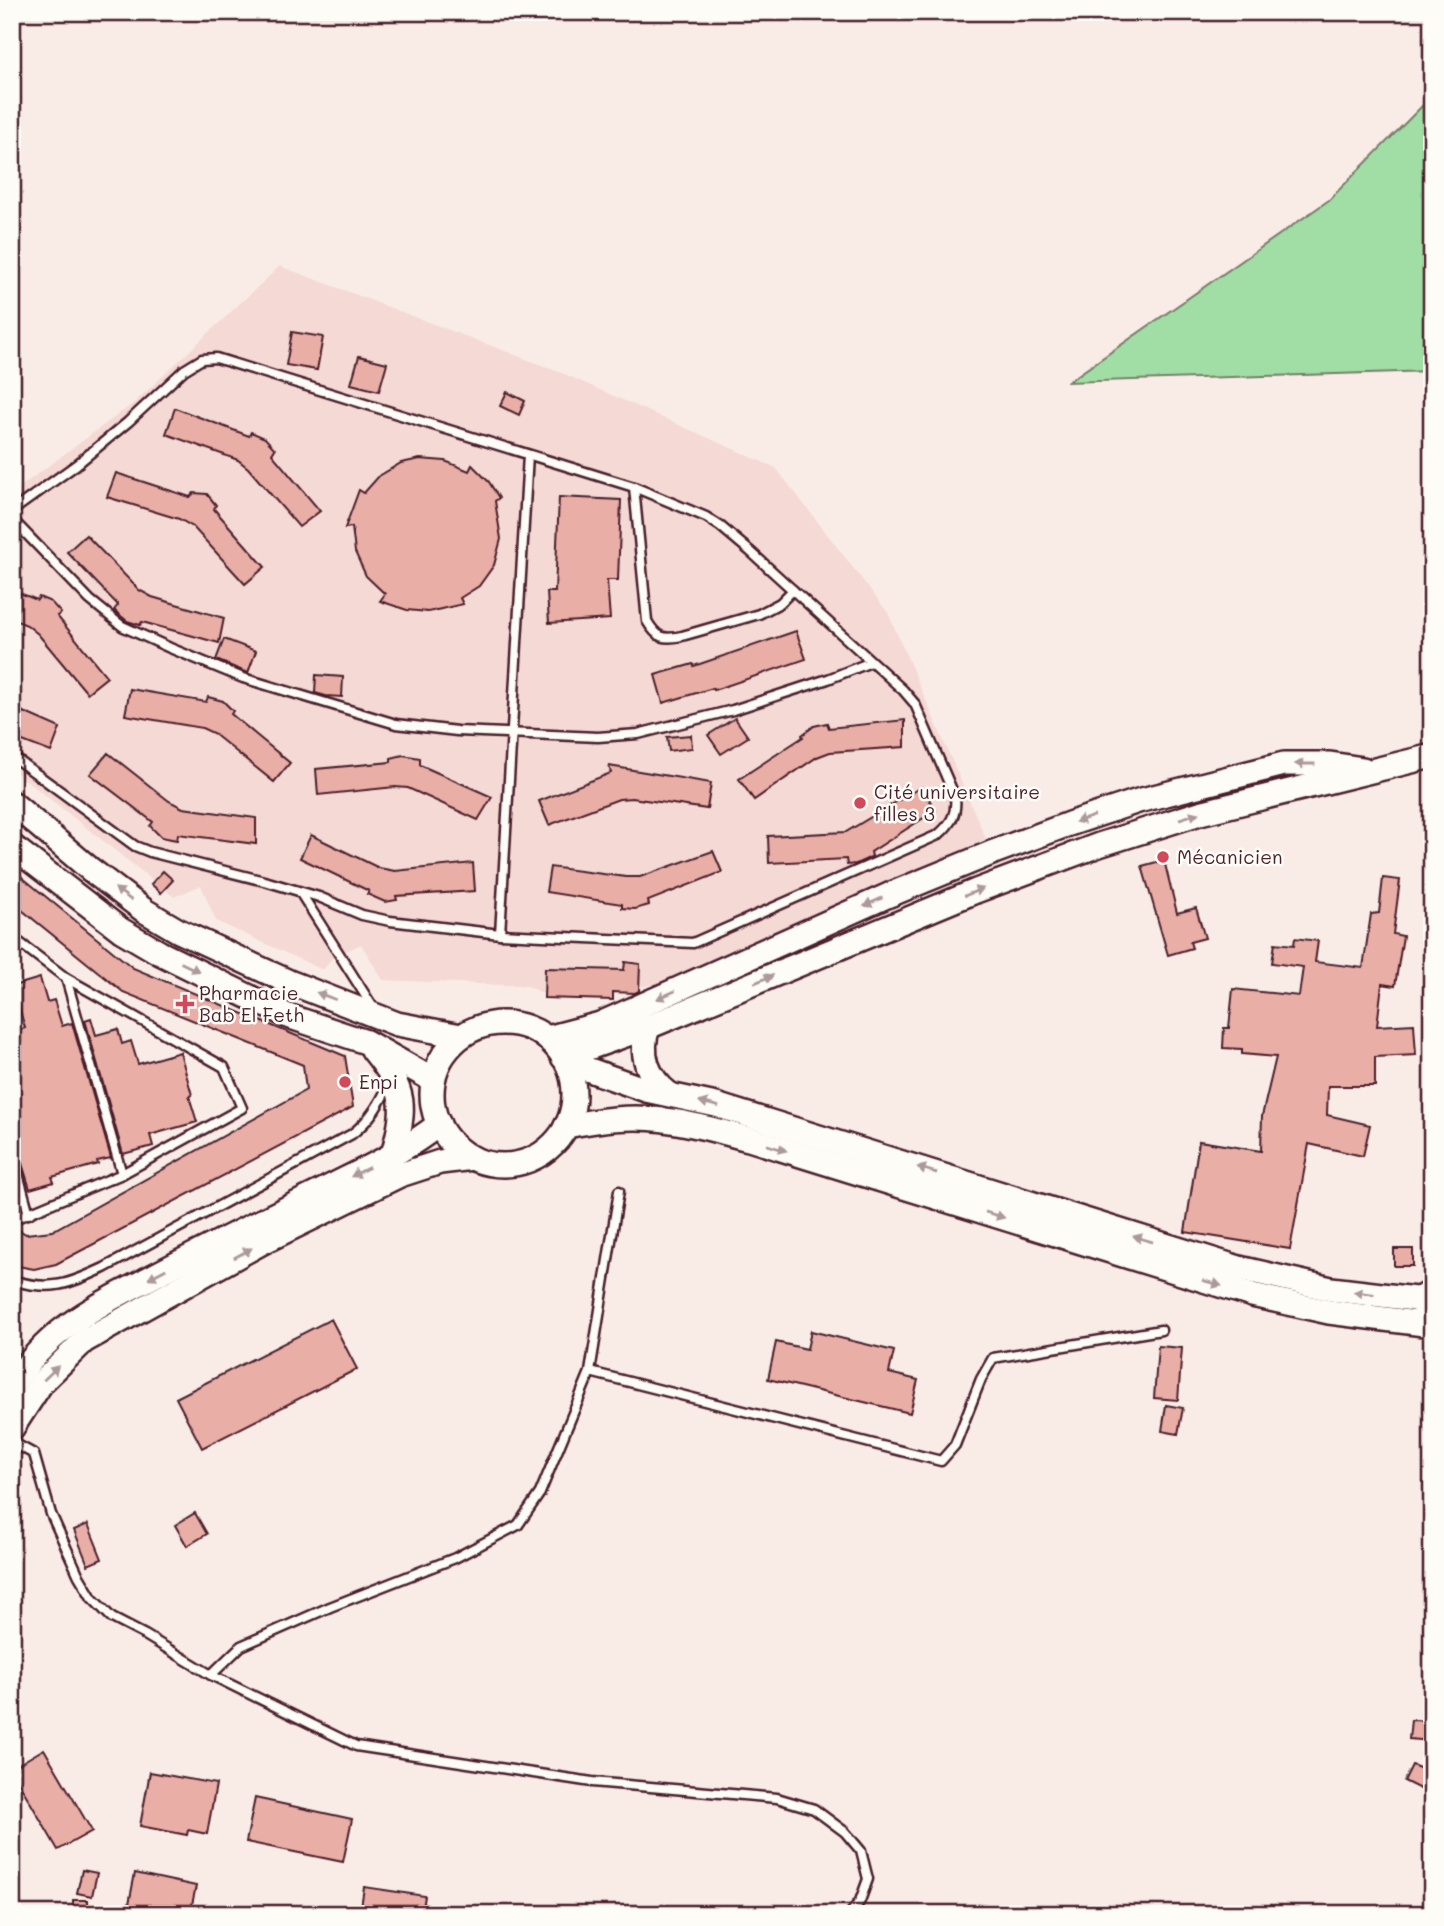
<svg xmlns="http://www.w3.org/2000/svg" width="1444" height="1926" font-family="Mali,sans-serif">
<rect width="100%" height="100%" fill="#f9ece7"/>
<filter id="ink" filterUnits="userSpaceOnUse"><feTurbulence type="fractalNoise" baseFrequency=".0143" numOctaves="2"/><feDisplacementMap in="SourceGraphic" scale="14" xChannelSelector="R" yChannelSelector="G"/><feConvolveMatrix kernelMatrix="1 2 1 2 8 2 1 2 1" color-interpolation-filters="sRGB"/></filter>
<g filter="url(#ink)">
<!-- built -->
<path fill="#f4d9d4" d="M280 266 555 370 776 468 888 613 986 839 655 984 556 1000 528 986 383 980 361 944 332 958 323 970 216 921 201 885 174 897 12 769V493L135 402Z"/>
<!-- green -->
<path fill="#a1dea5" stroke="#767e68" stroke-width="2" d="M1432 96V371L1068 382 1329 200Z"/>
<!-- building -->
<g fill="#e9aea6" stroke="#4a1f2b" stroke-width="2">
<path d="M292 332 323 337 317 370 286 365Z"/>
<path d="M359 356 387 363 379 391 351 384Z"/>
<path d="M507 392 525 401 519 415 500 406Z"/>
<path d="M175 408 249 436 251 432 265 438 275 449 272 454 320 511 299 527 248 468 238 460 166 434Z"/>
<path d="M420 459 445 461 469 471 472 465 489 482 499 498 495 501 501 539 494 565 479 586 460 598 463 604 428 612 407 610 380 601 385 594 366 576 355 552 352 527 345 528 359 490 364 493 379 476 401 463Z"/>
<path d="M116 473 190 497 194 493 207 494 216 505 214 509 265 567 245 584 193 527 179 519 107 497Z"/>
<path d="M559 497 621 500 618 580H607L610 619 549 623 547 592H555Z"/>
<path d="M86 535 139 590 152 597 224 618 219 643 142 622 140 625 127 621 121 616 114 610 118 605 67 552Z"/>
<path d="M12 590 37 600 39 597 51 602 61 613 57 616 107 677 87 693 38 634 27 625 12 619Z"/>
<path d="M796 631 806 659 714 690 713 688 663 703 655 675 693 664 694 666Z"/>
<path d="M224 639 256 651 248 673 216 660Z"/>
<path d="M316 675 343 677 342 697 326 696 315 693Z"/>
<path d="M130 689 206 702 208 697 223 701 233 711 231 714 290 763 274 782 213 733 202 728 125 715Z"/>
<path d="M12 707 60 728 51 752 12 737Z"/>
<path d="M735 718 748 737 721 754 708 735Z"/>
<path d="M905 720V747L830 752 817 757 754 800 739 779 803 737 802 735 814 726 827 723 829 728Z"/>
<path d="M691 735 692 748 669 751 667 737Z"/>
<path d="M108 753 169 801 183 808 256 818V844L178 834 177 840 161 837 150 826 153 822 90 774Z"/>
<path d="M403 755 420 758V765L492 797 478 820 408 788 395 787 318 795 316 769 391 762V758Z"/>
<path d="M609 766 711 783 707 809 632 798 619 799 549 825 539 801 611 773Z"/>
<path d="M921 787 936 810 871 852 872 856 869 858 856 864 847 865 846 859 769 863 768 836 846 832Z"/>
<path d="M311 835 379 868 395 871 473 863 475 891 396 896 397 900 385 902 367 894 369 891 300 858Z"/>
<path d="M713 851 722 872 648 901 649 905 635 909 622 908V904L546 892 550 867 626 877H640Z"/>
<path d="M1164 860 1177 913 1196 908 1205 938 1190 942 1192 948 1168 955 1142 866Z"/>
<path d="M12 869 133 968 345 1056 353 1107 56 1264 34 1269 12 1265V1226L26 1234 52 1231 306 1090 303 1065 123 992 12 902Z"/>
<path d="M163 871 173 880 161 893 151 884Z"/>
<path d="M1383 878 1400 880 1393 934 1403 936 1395 986 1382 984 1377 1026 1414 1024 1416 1055 1375 1057V1086H1328L1327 1115 1370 1125 1363 1156 1309 1144 1290 1249 1185 1232 1199 1141 1261 1151 1262 1116 1276 1057 1242 1054V1049L1223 1048 1224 1028H1229L1233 989 1299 996 1303 967 1272 963 1275 943 1294 945 1295 938 1318 941 1315 962 1363 968 1371 914 1379 913Z"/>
<path d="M625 962 640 964 639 991 635 993 613 992V1000L544 998 545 968 624 970Z"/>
<path d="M40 978 47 1002 54 1000 62 1026 72 1023 111 1158 97 1161 98 1164 52 1177 54 1182 30 1189 12 1131V1032L25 1028 13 986Z"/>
<path d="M91 1018 96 1035 118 1029 122 1044 131 1041 138 1064 180 1052 192 1095 189 1096 197 1122 150 1135 153 1146 123 1154 85 1020Z"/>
<rect x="1394" y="1249" width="19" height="17"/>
<path d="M331 1319 357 1369 202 1448 176 1398Z"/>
<path d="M811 1331 894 1351 889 1373 918 1380 910 1413 768 1379 776 1342 807 1349Z"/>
<path d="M1158 1346 1182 1348 1178 1400 1154 1398Z"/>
<path d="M1166 1405 1183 1408 1178 1434 1162 1431Z"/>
<path d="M195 1513 207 1534 187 1546 175 1525Z"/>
<path d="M88 1524 102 1559 88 1565 74 1530Z"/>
<path d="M1411 1720 1432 1721V1741L1409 1739Z"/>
<path d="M44 1749 92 1831 58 1850 12 1771V1768Z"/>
<path d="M1412 1765 1432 1773V1795L1404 1781Z"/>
<path d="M150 1772 216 1784 207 1834 188 1830 187 1835 140 1826Z"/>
<path d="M255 1798 352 1819 343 1862 246 1842Z"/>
<path d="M82 1870 97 1873 92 1896 77 1893Z"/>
<path d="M135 1873 196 1886 190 1914H127Z"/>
<path d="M364 1887 425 1896 422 1914H360Z"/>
<rect x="73" y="1900" width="15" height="14"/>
</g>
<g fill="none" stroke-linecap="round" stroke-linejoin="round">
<!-- lane casing -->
<g stroke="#4a1f2b" stroke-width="13">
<g id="lane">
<path d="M634 487 647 621C657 638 663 640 682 636L759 614 780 603 793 590"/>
<path d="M12 511 76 465 128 422 184 370 202 359 216 358 634 487 706 517 720 526 751 552 903 690 915 704 955 797C957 814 951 824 938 835L693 943 500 934 390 921 362 915 319 897 268 882 150 852 135 846 12 756"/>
<path d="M12 519 90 600 122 626 170 648 243 678 396 724 457 731 598 737 638 734 733 710 828 679 871 662"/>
<path d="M300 892 374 1009"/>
<path d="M500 934 528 455"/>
<path d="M12 937 66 978 224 1067 242 1108 122 1174 12 1220"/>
<path d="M66 978 122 1174"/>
<path d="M12 1152 29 1214"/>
<path d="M12 1280C50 1292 70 1284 104 1268L352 1134C371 1119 381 1102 390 1081"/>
<path d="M590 1372 941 1461 955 1445 981 1379 993 1358 1161 1330"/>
<path d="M12 1442 34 1454 51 1514 79 1576 92 1598 112 1618 145 1635 211 1675 356 1746 592 1782 777 1798 814 1809 845 1832 861 1851 868 1879 860 1901 850 1914"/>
<path d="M211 1675 241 1646 330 1607 455 1558 518 1525 540 1493 590 1372 619 1191"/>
</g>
</g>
<!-- secondary casing -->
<g stroke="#4a1f2b" stroke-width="28">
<g id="secondary">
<path d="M12 803 91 870 145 911 179 931 289 982 397 1024 461 1036"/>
<path d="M12 846 121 930 160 953 288 1016 366 1042 433 1080"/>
<circle cx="503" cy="1094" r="71"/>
<path d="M648 1027C639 1054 647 1077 669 1094"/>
<path d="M547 1038 600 1024 889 895 994 852 1069 824 1138 801 1284 764H1330L1363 769"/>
<path d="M373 1050C407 1092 406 1105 393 1155"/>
<path d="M563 1057 648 1027 976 891 1099 845 1200 813 1432 756"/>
<path d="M567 1062 646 1090 716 1105 1239 1268 1331 1289 1432 1301"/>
<path d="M566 1126C599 1120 631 1115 664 1120 693 1123 721 1132 749 1139L1252 1295 1329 1312 1432 1325"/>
<path d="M12 1387C45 1331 93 1308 148 1279 206 1248 265 1219 324 1190 363 1170 404 1152 439 1124"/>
<path d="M12 1428 42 1382 84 1341 261 1243 400 1175 440 1162 473 1158"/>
</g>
</g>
<!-- highway casing -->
<g stroke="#4a1f2b" stroke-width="35">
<path id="highway" d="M1424 1300 1432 1297"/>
</g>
<!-- lane -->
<use href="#lane" stroke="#fdfcf7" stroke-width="8"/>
<!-- secondary -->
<use href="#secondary" stroke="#fdfcf7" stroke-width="23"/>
<!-- highway -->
<use href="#highway" stroke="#fdfcf7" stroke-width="30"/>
</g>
<!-- one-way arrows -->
<defs><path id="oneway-solid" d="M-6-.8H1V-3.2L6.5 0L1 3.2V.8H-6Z" transform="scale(1.75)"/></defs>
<g fill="#ac999b">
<use href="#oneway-solid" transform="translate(1305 764) rotate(-180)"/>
<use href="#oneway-solid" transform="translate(1189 816) rotate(-17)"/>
<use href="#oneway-solid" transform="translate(1085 819) rotate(162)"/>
<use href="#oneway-solid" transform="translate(974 892) rotate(-22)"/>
<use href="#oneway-solid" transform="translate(123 894) rotate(-143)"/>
<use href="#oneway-solid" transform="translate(873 902) rotate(156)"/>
<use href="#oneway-solid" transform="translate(190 967) rotate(26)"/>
<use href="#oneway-solid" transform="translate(764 979) rotate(-23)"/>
<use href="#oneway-solid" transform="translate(666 995) rotate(156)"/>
<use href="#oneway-solid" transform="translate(326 996) rotate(-159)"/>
<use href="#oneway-solid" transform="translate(709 1104) rotate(-166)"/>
<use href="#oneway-solid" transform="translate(777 1148) rotate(17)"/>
<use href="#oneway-solid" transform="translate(927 1170) rotate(-163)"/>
<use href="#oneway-solid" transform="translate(360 1172) rotate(153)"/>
<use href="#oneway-solid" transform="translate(995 1215) rotate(17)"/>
<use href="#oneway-solid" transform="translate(1143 1239) rotate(-163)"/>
<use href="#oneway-solid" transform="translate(243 1253) rotate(-29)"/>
<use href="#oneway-solid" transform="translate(157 1274) rotate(152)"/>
<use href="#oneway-solid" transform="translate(1212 1283) rotate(16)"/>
<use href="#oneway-solid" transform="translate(1364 1293) rotate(-173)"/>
<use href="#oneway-solid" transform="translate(51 1373) rotate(-44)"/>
</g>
</g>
<!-- markers -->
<g fill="#d1495b" stroke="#fdfcf7" stroke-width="2.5">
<circle cx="860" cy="803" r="7"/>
<circle cx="1163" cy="857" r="7"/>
<path d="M181.5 993.5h7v7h7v7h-7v7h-7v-7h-7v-7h7z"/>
<circle cx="345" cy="1082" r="7"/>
</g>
<g text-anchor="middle" stroke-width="5" stroke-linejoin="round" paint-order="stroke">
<!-- poi labels -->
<g font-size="19" fill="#4a1f2b" stroke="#fdfcf7" text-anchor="start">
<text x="874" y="799">Cité universitaire<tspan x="874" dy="22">filles 3</tspan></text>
<text x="1177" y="864">Mécanicien</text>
<text x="199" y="1000">Pharmacie<tspan x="199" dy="22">Bab El Feth</tspan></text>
<text x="359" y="1089">Enpi</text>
</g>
</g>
<!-- margin -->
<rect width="1444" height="1926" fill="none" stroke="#fdfcf7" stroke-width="42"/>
<rect x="21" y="21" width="1402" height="1884" fill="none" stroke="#4a1f2b" stroke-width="2.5" filter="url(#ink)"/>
</svg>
